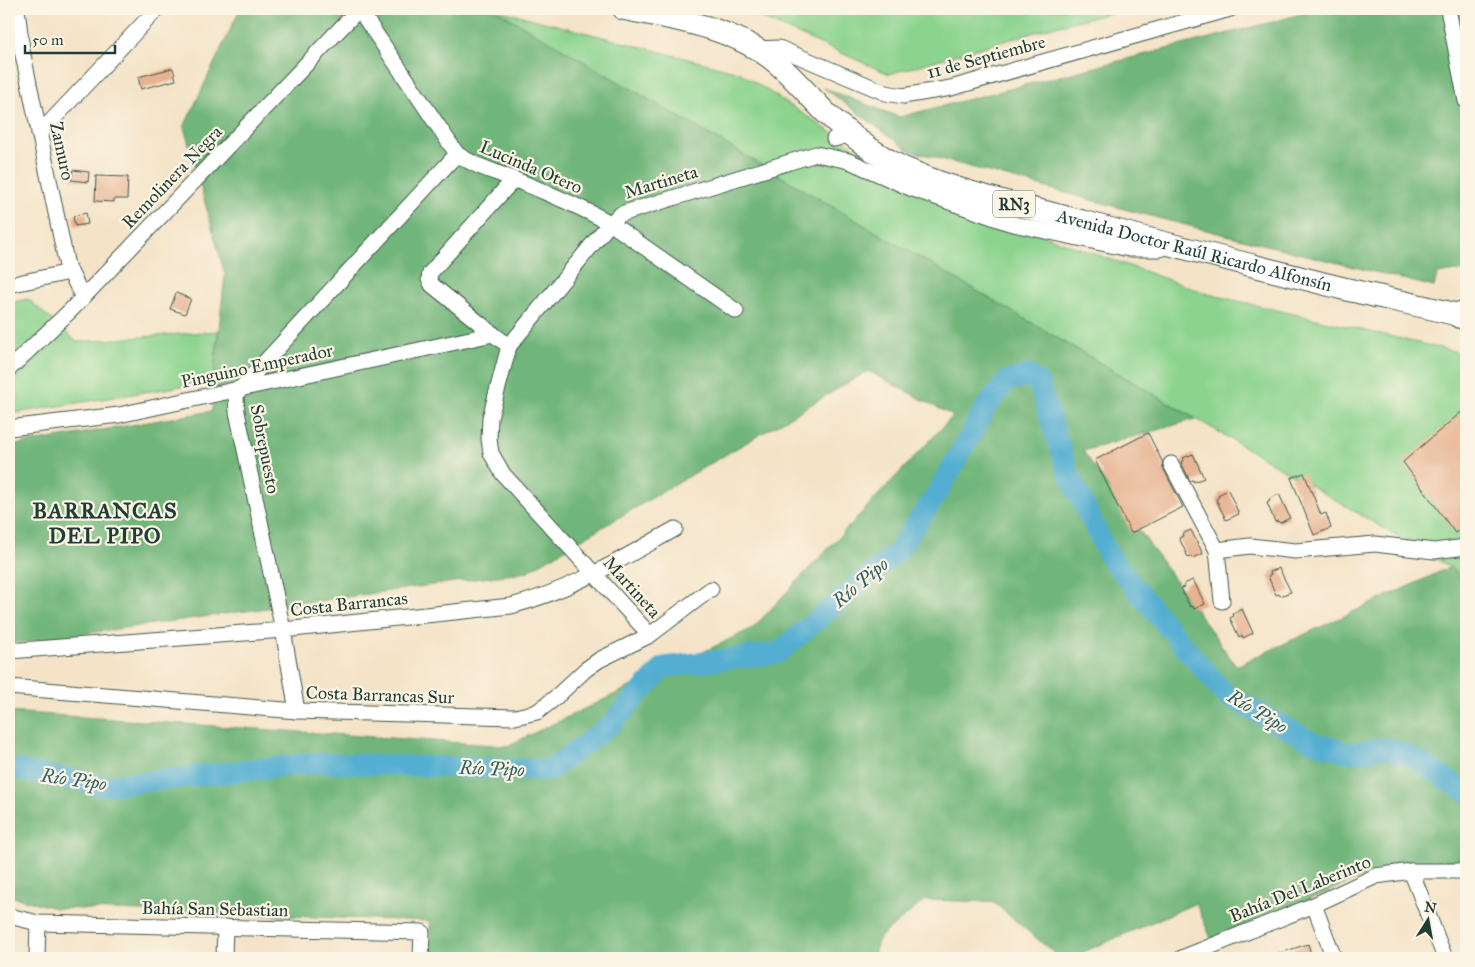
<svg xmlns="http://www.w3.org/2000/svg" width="1475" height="967" font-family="'IM FELL Great Primer',serif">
<rect width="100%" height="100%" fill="#fcf5e5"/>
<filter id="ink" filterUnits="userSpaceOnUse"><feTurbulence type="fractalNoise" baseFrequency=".02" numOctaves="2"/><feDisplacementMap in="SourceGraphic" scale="10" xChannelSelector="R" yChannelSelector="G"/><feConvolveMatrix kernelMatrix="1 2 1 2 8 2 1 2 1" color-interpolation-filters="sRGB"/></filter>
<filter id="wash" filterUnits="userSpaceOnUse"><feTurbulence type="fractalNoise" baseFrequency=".0096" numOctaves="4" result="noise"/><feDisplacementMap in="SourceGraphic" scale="20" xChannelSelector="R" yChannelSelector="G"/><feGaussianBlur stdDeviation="1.12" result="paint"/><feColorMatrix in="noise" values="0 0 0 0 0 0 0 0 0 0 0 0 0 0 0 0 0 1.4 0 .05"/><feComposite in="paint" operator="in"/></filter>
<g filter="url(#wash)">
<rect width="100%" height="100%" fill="#f4e3c7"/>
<!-- green -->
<g fill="#8bd38e" stroke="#558861">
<path d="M494 9 739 72 926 194 1009 223 1208 294 1466 354V582L1450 567Z"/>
<path d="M726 9H1127L1060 25 889 74 759 17Z"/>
<path d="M28 299 77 342 218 331 213 381 9 414V303Z"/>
</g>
<!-- forest -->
<g fill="#70b579" stroke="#487956">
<path d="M240 9H494L1196 419 1083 451 1236 666 1450 567 1466 582V862L1400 864 1374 872 1212 941 1196 903 1070 958H1060L993 902 925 900 879 938 873 958H430V921L55 908 9 896V712L507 746 753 628 953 416 868 371 526 572 9 644V446L212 411 213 381 225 275 184 127Z"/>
<path d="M1317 9H1466V268L1465 270 1437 274 1434 287 1150 216 908 150 824 88 899 117 1276 21Z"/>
</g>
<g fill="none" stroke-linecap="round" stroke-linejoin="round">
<!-- river -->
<path stroke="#53aed1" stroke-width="21" d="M9 768 104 786 315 763 550 770 610 725 664 667 778 653 897 552 938 492 986 407 1007 381 1029 375 1039 384 1068 472 1109 556 1186 649 1228 697 1313 742 1350 753 1386 748 1414 758 1466 792"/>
</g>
<g id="blocks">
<!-- building -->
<g fill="#e7b291">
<path d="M173 68 176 80 141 89 138 77Z"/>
<path d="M73 170 89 172 88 182 71 180Z"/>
<path d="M96 176 128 177 127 199H114V202L95 201Z"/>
<path d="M86 213 88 224 75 226 73 216Z"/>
<path d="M176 293 191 299 185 314 170 309Z"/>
<path d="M1466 408V525L1455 533 1403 462Z"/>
<path d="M1148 433 1162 461 1163 468 1183 507 1131 533 1095 460Z"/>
<path d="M1193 454 1204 478 1194 482 1193 480 1190 481 1181 462 1184 460 1183 458Z"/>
<path d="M1304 473 1321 515 1326 513 1331 528 1314 535 1291 478Z"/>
<path d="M1228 490 1239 514 1226 520 1216 499 1219 497 1218 495Z"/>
<path d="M1279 494 1290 518 1280 523 1278 521 1275 522 1267 503 1270 501 1269 499Z"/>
<path d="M1191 530 1203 554 1192 558 1191 556 1188 557 1179 538 1183 536 1182 534Z"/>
<path d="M1279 568 1291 592 1280 596 1279 594 1276 595 1268 576 1271 574 1270 572Z"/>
<path d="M1193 580 1205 604 1194 609 1193 606 1190 607 1181 588 1185 587 1184 584Z"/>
<path d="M1242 609 1253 633 1243 638 1242 635 1239 637 1230 618 1234 616 1232 614Z"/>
<path d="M1308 944 1311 954 1297 958H1270V956Z"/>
</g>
</g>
</g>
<g filter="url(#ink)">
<use href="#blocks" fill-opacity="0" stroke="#3f564a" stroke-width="1"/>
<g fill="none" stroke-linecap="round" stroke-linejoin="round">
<!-- street casing -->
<g stroke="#3f564a" stroke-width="17">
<g id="street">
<path d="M17 9 22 50 67 266 83 297"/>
<path d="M359 9 457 154C474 166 493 171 513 179 546 192 579 206 610 223L736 311"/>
<path d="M1448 9 1466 101"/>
<path d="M755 49 779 48 886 93 903 96 951 88 1230 9"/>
<path d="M39 134 157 9"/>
<path d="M834 139 851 134"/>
<path d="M9 285 70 272"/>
<path d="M493 334 432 285 429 279 430 273 514 179"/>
<path d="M9 369 71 310 359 9"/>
<path d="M9 428 119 415 493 334 509 346"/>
<path d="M1171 464 1217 550 1250 546 1295 551 1375 544 1434 551 1466 547"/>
<path d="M1217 550 1222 601"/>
<path d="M650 635 503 474 491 453 489 439 490 418 509 346 610 223 621 214 816 154 849 161 910 188 1009 223 1129 249H1161"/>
<path d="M9 651 283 630 511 606C570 591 623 558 675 529"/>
<path d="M9 687 297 711 515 717 537 712 555 698 585 670 599 660 650 635 711 589"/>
<path d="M297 711 283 630 237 412 236 397 239 390 457 154"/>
<path d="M1411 871 1445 958"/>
<path d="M1314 905 1334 958"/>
<path d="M9 916 38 923 422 932 421 958"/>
<path d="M37 958 38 923"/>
<path d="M224 958 225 928"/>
<path d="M1182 958 1314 905 1376 876 1411 871H1466"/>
</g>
</g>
<!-- primary casing -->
<g stroke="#3f564a" stroke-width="24">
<g id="primary">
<path id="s1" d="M624 9C677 19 736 28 778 64 795 79 810 97 826 113 852 137 880 159 913 172 966 195 1028 207 1084 222 1170 245 1255 266 1341 288 1383 298 1425 306 1466 317"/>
</g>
</g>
<!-- highway casing -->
<g stroke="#3f564a" stroke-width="28">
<path id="highway" d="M1460 315 1466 314"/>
</g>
<!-- street -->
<use href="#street" stroke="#fff" stroke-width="15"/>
<!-- primary -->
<use href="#primary" stroke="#fff" stroke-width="22"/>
<!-- highway -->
<use href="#highway" stroke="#fff" stroke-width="26"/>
</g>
</g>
<g text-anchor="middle" stroke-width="4.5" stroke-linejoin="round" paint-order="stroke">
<!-- shield labels -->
<rect fill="#fcf5e5" stroke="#617469" stroke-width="1" x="993" y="190.5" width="42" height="27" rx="4"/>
<g font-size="16" font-weight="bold" fill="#1f3d34">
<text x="1014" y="210">RN3</text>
</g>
<!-- street labels -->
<g font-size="18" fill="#1f3d34" stroke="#fcf5e5">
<text transform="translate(986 57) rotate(-15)" y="6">11 de Septiembre</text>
<text transform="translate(62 151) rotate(78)" y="6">Zamuro</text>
<text transform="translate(531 167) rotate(23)" y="6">Lucinda Otero</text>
<text transform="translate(172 177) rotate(-46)" y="6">Remolinera Negra</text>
<text transform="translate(661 182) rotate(-17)" y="6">Martineta</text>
<text dy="6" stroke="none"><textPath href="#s1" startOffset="632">Avenida Doctor Raúl Ricardo Alfonsín</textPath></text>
<text transform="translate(257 366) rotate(-12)" y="6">Pinguino Emperador</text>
<text transform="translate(265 449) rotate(79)" y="6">Sobrepuesto</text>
<text transform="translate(632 587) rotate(48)" y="6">Martineta</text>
<text transform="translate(349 604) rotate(-6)" y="6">Costa Barrancas</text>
<text transform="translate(380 695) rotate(2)" y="6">Costa Barrancas Sur</text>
<text transform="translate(1300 889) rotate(-22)" y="6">Bahía Del Laberinto</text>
<text transform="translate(215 909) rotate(1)" y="6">Bahía San Sebastian</text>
</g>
<!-- water labels -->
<g font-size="19" font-style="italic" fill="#2f5f63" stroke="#fcf5e5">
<text transform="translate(860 582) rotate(-40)" y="7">Río Pipo</text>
<text transform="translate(1258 711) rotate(31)" y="7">Río Pipo</text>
<text transform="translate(492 768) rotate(2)" y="7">Río Pipo</text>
<text transform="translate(74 779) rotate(8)" y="7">Río Pipo</text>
</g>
<!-- district labels -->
<g font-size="22" font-weight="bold" letter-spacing="1" fill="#1f3d34" stroke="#fcf5e5">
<text x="105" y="518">BARRANCAS<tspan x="105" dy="25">DEL PIPO</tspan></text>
</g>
</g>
<!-- margin -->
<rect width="1475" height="967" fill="none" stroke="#fcf5e5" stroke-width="30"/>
<!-- north arrow -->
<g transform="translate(1428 920) rotate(11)" stroke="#fcf5e5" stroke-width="4" paint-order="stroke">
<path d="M0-4L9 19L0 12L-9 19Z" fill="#1f3d34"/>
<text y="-8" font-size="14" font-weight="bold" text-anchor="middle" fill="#1f3d34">N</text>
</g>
<!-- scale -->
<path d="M25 45v8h90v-8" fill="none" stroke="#1f3d34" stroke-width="2.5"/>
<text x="32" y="45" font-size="15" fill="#1f3d34" stroke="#fcf5e5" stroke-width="4" paint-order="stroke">50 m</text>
</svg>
